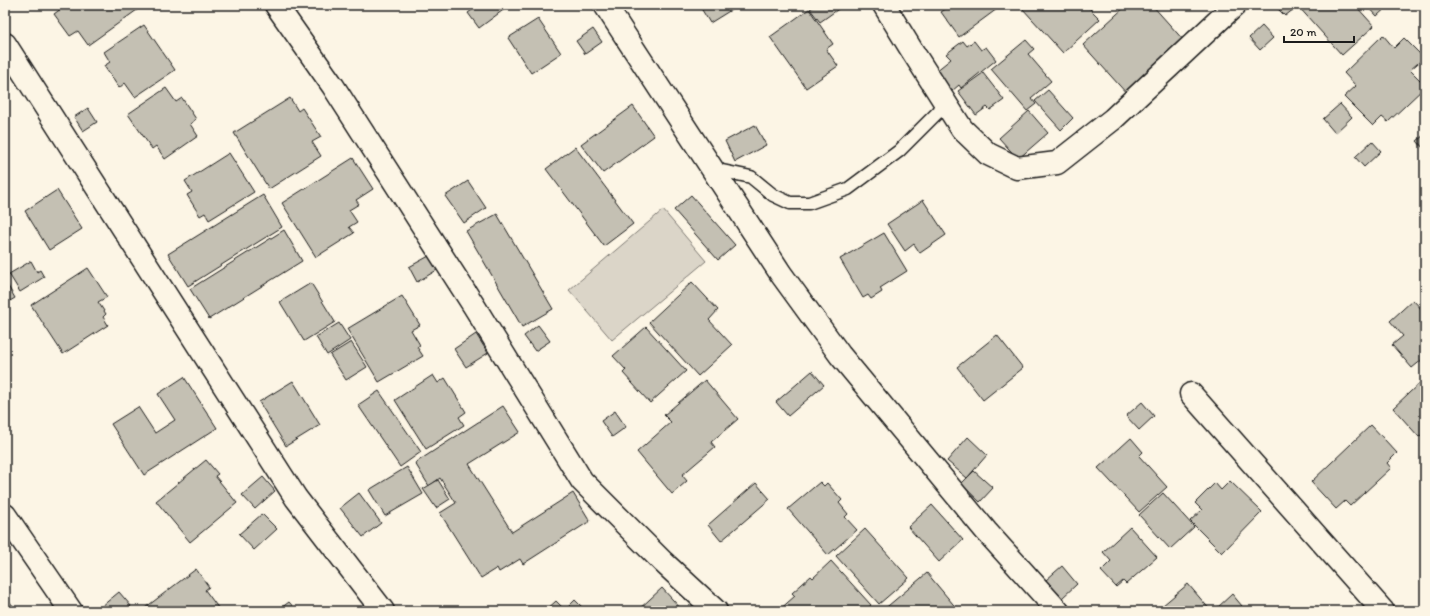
<svg xmlns="http://www.w3.org/2000/svg" width="1430" height="616" font-family="Itim,sans-serif">
<rect width="100%" height="100%" fill="#fcf5e5"/>
<filter id="ink" filterUnits="userSpaceOnUse"><feTurbulence type="fractalNoise" baseFrequency=".025" numOctaves="2"/><feDisplacementMap in="SourceGraphic" scale="8" xChannelSelector="R" yChannelSelector="G"/><feConvolveMatrix kernelMatrix="1 2 1 2 8 2 1 2 1" color-interpolation-filters="sRGB"/></filter>
<g filter="url(#ink)">
<!-- green -->
<path fill="#dbd5c8" stroke="#7c7872" d="M663 210 706 261 612 340 569 290Z"/>
<!-- building -->
<g fill="#c4c0b3" stroke="#1c1c1c">
<path d="M66 5H134L137 10 88 45 78 31 70 36 54 14Z"/>
<path d="M474 5H510L479 28 468 13 476 7Z"/>
<path d="M699 5H739L710 23Z"/>
<path d="M816 5H844L820 22 810 9Z"/>
<path d="M945 5H994L997 9 959 37 941 12 947 8Z"/>
<path d="M1026 5H1090L1088 7 1100 19 1063 53 1022 8Z"/>
<path d="M1127 5H1152L1186 43 1128 95 1083 45Z"/>
<path d="M1274 5H1290L1294 9 1285 16Z"/>
<path d="M1297 5H1355L1374 26 1342 55Z"/>
<path d="M1367 5H1389L1377 16Z"/>
<path d="M809 9 833 44 826 49 838 66 806 88 770 37Z"/>
<path d="M538 19 561 53 531 73 508 38Z"/>
<path d="M144 25 175 70 135 97 125 83 119 88 104 66 110 62 104 52Z"/>
<path d="M1262 26 1273 38 1260 50 1249 38Z"/>
<path d="M593 29 602 42 585 54 576 41Z"/>
<path d="M1383 35 1394 48 1404 38 1424 58 1410 70 1425 85V87L1388 122 1382 117 1373 126 1344 97 1356 86 1344 73Z"/>
<path d="M1026 40 1034 49 1028 54 1051 81 1031 98 1036 104 1027 111 991 69Z"/>
<path d="M963 41 967 46 974 41 981 50 986 47 996 60 961 88 959 85 952 91 936 71 951 59 946 54Z"/>
<path d="M983 73 1004 100 990 110 987 107 976 115 958 91Z"/>
<path d="M166 88 176 102 182 98 196 119 190 124 198 136 165 159 156 146 152 149 128 114Z"/>
<path d="M1048 90 1073 118 1061 130 1035 101Z"/>
<path d="M290 98 298 111 302 108 321 137 312 142 321 156 269 189 234 133Z"/>
<path d="M1340 104 1352 117 1335 133 1323 119Z"/>
<path d="M633 106 654 136 603 173 581 144Z"/>
<path d="M88 108 97 122 83 131 74 117Z"/>
<path d="M1029 111 1048 133 1018 159 999 138Z"/>
<path d="M755 125 766 145 735 162 725 141Z"/>
<path d="M1425 134V150L1417 141Z"/>
<path d="M1372 141 1381 151 1364 167 1355 157Z"/>
<path d="M575 147 633 224 604 246 546 169Z"/>
<path d="M229 153 254 192 209 220 205 213 200 216 187 195 192 192 185 181Z"/>
<path d="M353 158 373 189 356 200 359 204 349 210 357 222 349 227 354 233 316 257 282 203Z"/>
<path d="M468 181 486 208 464 223 445 196Z"/>
<path d="M57 190 82 229 49 250 25 211Z"/>
<path d="M263 195 282 227 188 286 168 254Z"/>
<path d="M691 195 735 245 718 260 674 210Z"/>
<path d="M923 200 946 235 920 253 914 244 905 251 887 224Z"/>
<path d="M497 214 553 309 522 327 466 231Z"/>
<path d="M284 230 302 261 209 319 190 289Z"/>
<path d="M884 233 907 271 880 288 882 292 871 299 868 295 863 298 840 259Z"/>
<path d="M429 256 437 270 417 282 409 267Z"/>
<path d="M31 261 37 272 40 270 44 277 20 292 9 274Z"/>
<path d="M88 268 107 297 98 302 106 314 103 317 108 325 63 354 31 305Z"/>
<path d="M5 281 15 298 5 304Z"/>
<path d="M692 282 718 310 709 320 732 345 698 376 649 322Z"/>
<path d="M311 283 335 322 304 341 280 302Z"/>
<path d="M402 296 420 325 411 330 420 345 417 347 423 356 379 382 347 329Z"/>
<path d="M1413 300 1425 313V361L1423 359 1412 368 1392 345 1403 336 1390 321Z"/>
<path d="M339 323 350 340 327 355 316 337Z"/>
<path d="M538 325 550 341 535 351 524 336Z"/>
<path d="M646 327 686 371 650 403 623 373 626 370 613 356Z"/>
<path d="M476 334 488 353 466 367 454 349Z"/>
<path d="M997 335 1023 368 983 400 957 367Z"/>
<path d="M351 342 367 367 346 380 330 355Z"/>
<path d="M812 371 824 385 788 416 776 402Z"/>
<path d="M433 375 438 383 445 378 466 412 459 417 464 425 426 449 395 400Z"/>
<path d="M184 377 217 428 144 475 111 424 138 407 155 433 175 420 158 394Z"/>
<path d="M1425 378V432L1419 437 1393 408Z"/>
<path d="M705 380 738 419 711 442 715 447 682 475 687 481 672 494 637 452 671 422 664 415Z"/>
<path d="M293 381 320 425 286 446 259 402Z"/>
<path d="M379 391 421 452 400 467 358 405Z"/>
<path d="M1142 402 1154 416 1139 430 1126 416Z"/>
<path d="M503 406 520 432 469 464 512 532 573 493 590 521 523 564 520 559 499 572 497 568 481 578 440 513 456 503 440 478 429 486 415 463Z"/>
<path d="M615 411 626 427 612 437 601 421Z"/>
<path d="M1371 425 1397 453 1387 463 1391 468 1350 506 1345 501 1336 509 1311 482Z"/>
<path d="M968 437 987 455 967 478 947 461Z"/>
<path d="M1131 438 1143 452 1139 456 1167 487 1139 512 1098 468Z"/>
<path d="M206 460 218 474 215 476 237 503 190 542 156 501Z"/>
<path d="M407 467 423 494 385 516 369 490Z"/>
<path d="M974 471 993 488 980 502 961 484Z"/>
<path d="M263 477 275 491 255 509 242 495Z"/>
<path d="M438 480 450 499 436 508 423 489Z"/>
<path d="M1230 481 1262 512 1222 553 1190 521 1202 510 1195 503 1215 483 1221 490Z"/>
<path d="M820 482 824 486 827 483 842 500 839 503 848 514 845 517 857 530 828 555 788 509Z"/>
<path d="M756 483 770 499 721 541 708 525Z"/>
<path d="M359 493 381 523 363 537 340 508Z"/>
<path d="M1163 493 1194 527 1170 549 1139 515Z"/>
<path d="M932 505 963 540 939 562 908 527Z"/>
<path d="M262 514 277 529 254 550 239 534Z"/>
<path d="M1130 527 1157 557 1126 584 1123 581 1116 587 1101 571 1111 561 1103 552Z"/>
<path d="M865 529 909 578 879 604 836 556Z"/>
<path d="M831 561 871 605 865 611H778L795 596 792 593 811 576 813 578Z"/>
<path d="M1062 566 1077 584 1062 598 1046 580Z"/>
<path d="M196 569 209 587 205 590 219 609 216 611H141Z"/>
<path d="M927 573 958 610 957 611H882Z"/>
<path d="M1188 584 1211 611H1156Z"/>
<path d="M662 588 683 611H637Z"/>
<path d="M119 592 131 606 124 611H96Z"/>
<path d="M1232 594 1242 606 1236 611H1220L1217 608Z"/>
<path d="M5 597 18 611H5Z"/>
<path d="M575 600 586 611H545L556 601 565 610Z"/>
<path d="M289 602 297 611H277Z"/>
</g>
<g fill="none" stroke-linecap="round" stroke-linejoin="round">
<!-- service casing -->
<g stroke="#1c1c1c" stroke-width="15">
<path id="service" d="M713 169 751 177 773 195 790 203H809L848 189 899 151 946 104"/>
</g>
<!-- minor casing -->
<g stroke="#1c1c1c" stroke-width="25">
<g id="minor">
<path d="M276 5 333 86 474 306 582 481 663 562 716 611"/>
<path d="M605 5 781 274 840 355 986 531 1058 611"/>
<path d="M884 5 911 49 962 129 988 154 1017 168 1057 163 1113 119 1235 5"/>
<path d="M5 44 296 498 383 611"/>
<path d="M1191 394 1383 611"/>
<path d="M5 515 71 611"/>
</g>
</g>
<!-- service -->
<use href="#service" stroke="#fcf5e5" stroke-width="12"/>
<!-- minor -->
<use href="#minor" stroke="#fcf5e5" stroke-width="22"/>
</g>
</g>
<!-- margin -->
<rect width="1430" height="616" fill="none" stroke="#fcf5e5" stroke-width="20"/>
<rect x="10" y="10" width="1410" height="596" fill="none" stroke="#1c1c1c" stroke-width="1.5" filter="url(#ink)"/>
<!-- scale -->
<path d="M1284 36v6h70v-6" fill="none" stroke="#1c1c1c" stroke-width="2"/>
<text x="1290" y="36" font-size="12" fill="#1c1c1c" stroke="#fcf5e5" stroke-width="3" paint-order="stroke">20 m</text>
</svg>
